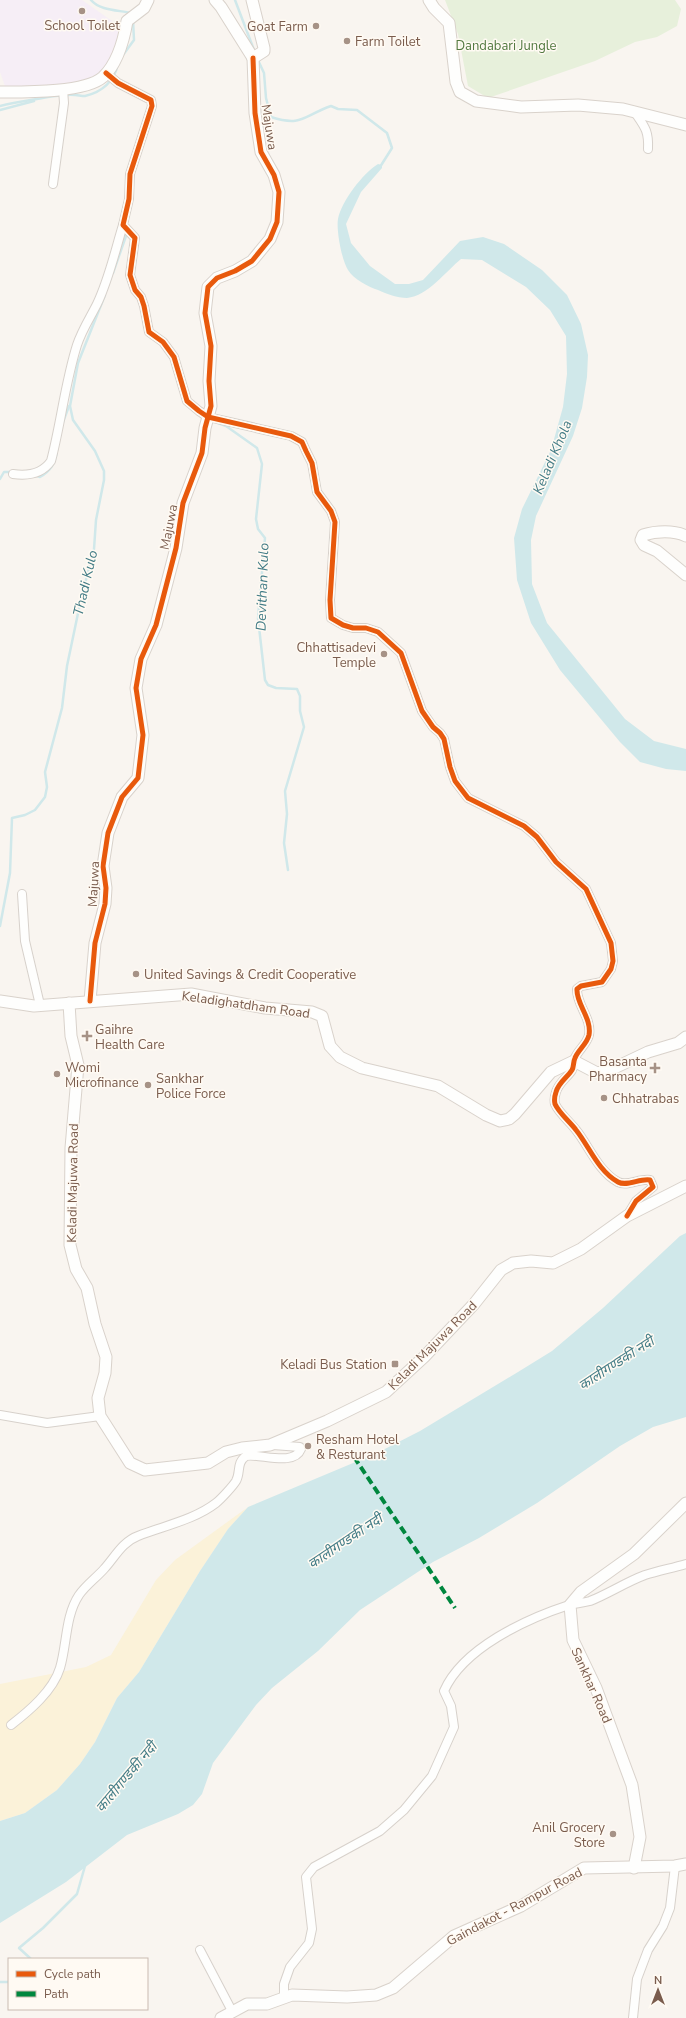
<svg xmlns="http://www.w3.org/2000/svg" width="686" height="2018" font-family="'Nunito Sans','Noto Sans Devanagari',sans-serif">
<rect width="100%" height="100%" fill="#f9f5f0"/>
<!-- education -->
<path fill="#f6eef6" d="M0 0H82L122 28 119 40 106 69 88 83 6 89 0 72Z"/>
<!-- green -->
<path fill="#e7f0db" d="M445 0H675L681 9 677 26 657 37 635 42 595 61 488 98 468 86 458 34Z"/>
<!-- sand -->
<path fill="#fbf2d9" d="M248 1507 228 1529 200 1571 139 1672 117 1698 95 1742 80 1764 57 1790 25 1813 0 1821V1684L86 1667 111 1655 156 1580 175 1560Z"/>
<!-- water -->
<g fill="#d0e8ea">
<path d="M378 164 382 165V168L361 192 346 224 351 243 370 266 395 284H409L423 280 460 241 483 237 504 244 542 270 567 295 581 324 588 355 587 377 582 408 573 436 536 516 531 540 532 584 547 623 625 719 654 741 686 749V771L666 769 640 762 620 742 560 670 531 623 517 580 514 538 522 509 551 450 563 407 567 374 566 336 550 310 526 287 482 260 461 259C446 271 428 296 407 298 397 298 387 294 378 290 369 287 353 279 348 270 342 261 336 230 338 219 341 202 363 173 378 164Z"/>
<path d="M686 1233V1417L653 1427 620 1446 537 1503 479 1538 433 1562 360 1610 318 1651 272 1688 256 1705 213 1763 202 1794 193 1805 178 1814 127 1835 66 1882 0 1923V1821L25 1813 57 1790 80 1764 95 1742 117 1698 139 1672 200 1571 228 1529 248 1507 377 1453 420 1431 518 1372 552 1351 603 1308 680 1236Z"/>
</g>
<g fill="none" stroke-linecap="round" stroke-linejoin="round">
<!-- stream -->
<g stroke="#d0e8ea" stroke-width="2.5">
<path d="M91 0C100 11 119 10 131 13"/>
<path d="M235 0 254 50"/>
<path d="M123 55 134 40 133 20"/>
<path d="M257 58 264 73 266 98 271 117C302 127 303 116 331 106L338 109 357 110 387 133 392 148 380 167"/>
<path d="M0 106C16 102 32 100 48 97 56 96 67 94 75 95 78 95 81 96 85 96 102 92 114 81 118 64"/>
<path d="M0 110 34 101"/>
<path d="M113 273 126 236"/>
<path d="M63 422 69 406"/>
<path d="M218 423 226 426 257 448 262 464 256 519 258 529 265 538 258 618 265 680 268 685 276 688 297 689 300 696V711L304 727 285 791 287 814 284 843 288 870"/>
<path d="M35 475 40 477C51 471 56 463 57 450"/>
<path d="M0 479 4 472H13"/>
<path d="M0 926 10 873 12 818 25 815 35 810 45 797 47 787 45 772 62 708 67 666 81 599 94 549 96 520 104 480V471L95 451 73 420 70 406 78 363 105 295"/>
<path d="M31 1959 19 1948 43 1928 77 1894 85 1866 84 1863"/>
<path d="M0 1982H9"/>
</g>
<!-- street casing -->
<g stroke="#d7d1cb" stroke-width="10">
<g id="street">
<path d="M106 73 118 83 151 100 152 106 130 174 129 199 123 225 135 238 130 275 135 290 141 297 144 306 149 332 163 342 174 357 187 401 199 411 208 417 291 436 302 442 306 451 312 463 317 492 331 511 335 522 330 600 331 618 343 625 353 628H366L378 632 401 653 422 711 433 727 440 733 444 739 450 767 455 781 468 798 524 826 537 837 556 862 586 889 611 943 613 961 611 969 602 982 581 986 577 989C576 1004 592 1018 589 1035 587 1044 578 1050 575 1058 573 1062 574 1067 572 1070 567 1078 559 1082 556 1092 555 1095 554 1100 555 1104 559 1113 570 1122 576 1130 589 1146 598 1171 618 1182 627 1187 640 1178 650 1180L653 1187 636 1201 627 1216"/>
<path d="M634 111C644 126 649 130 648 149"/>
<path d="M53 184 64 103 63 89"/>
<path d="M13 474C27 476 42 474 51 461 61 423 65 383 77 345 82 330 90 318 97 304 109 279 115 251 123 225"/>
<path d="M22 894 25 941 40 1005"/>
<path d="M0 1415 47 1423 100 1416"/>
<path d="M11 1725C29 1711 53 1691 60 1668 67 1645 65 1616 79 1595 86 1585 96 1578 104 1569 115 1557 122 1542 138 1536 163 1526 194 1520 216 1503 221 1499 233 1486 236 1481 241 1472 236 1463 246 1456 259 1453 294 1467 301 1449L300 1447 273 1445"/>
<path d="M200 1950 232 2011"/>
<path d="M284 1997V1984L290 1967 309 1943 312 1929 306 1877 314 1867 380 1831 404 1810 432 1776 454 1727 451 1706 444 1691C463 1648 526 1619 569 1605 576 1603 583 1603 590 1601 608 1594 626 1582 645 1575 658 1571 672 1568 686 1564"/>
<path d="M633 2018 637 1979 648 1950 663 1926 670 1908 675 1866"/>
</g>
</g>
<!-- secondary casing -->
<g stroke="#d9d2cb" stroke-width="13">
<g id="secondary">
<path d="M215 0 221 7 253 58"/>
<path d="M252 0 264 48V51L253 58"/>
<path d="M429 0 434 8 449 23 456 82 460 92 476 101 521 107 578 105 623 109 686 125"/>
<path d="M0 92C24 92 85 93 103 77 118 63 124 39 127 21L144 8 148 0"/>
<path d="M686 536C674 530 656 531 643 535L641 540 644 545 657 551 686 575"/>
<path d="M0 1001 34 1006 191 994 265 1008 312 1012 322 1016 330 1046 340 1057 362 1068 438 1086 486 1115 500 1121 509 1119 515 1114 551 1072 574 1061 597 1073 608 1071 648 1052 678 1043 686 1037"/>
<path d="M90 1001 95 943 105 904 106 888 103 866 108 833 122 797 138 778 143 735 136 688 141 659 156 625 176 548 183 503 202 453 205 428 211 406 209 381 211 346 205 313 208 287 217 278 235 271 252 261 270 239 277 222 279 192 274 175 261 152 255 113 253 58"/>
<path d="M69 1003 71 1036 78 1065 71 1148 70 1245 76 1269 87 1288 95 1324 106 1357 105 1373 98 1398 100 1416 130 1463 145 1470 208 1463 226 1452 242 1448 270 1445 327 1421 386 1392 424 1357 474 1304 501 1270 513 1263 531 1261 553 1263 581 1249 627 1216 686 1186"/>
<path d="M634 1868 640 1837 632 1785 596 1688 573 1640 570 1605 581 1592 634 1554 686 1503"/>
<path d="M221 2018 247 2004H267L292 1995 347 1997 376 1995 393 1988 454 1936 521 1906 584 1868 675 1866 686 1864"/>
</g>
</g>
<!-- street -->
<use href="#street" stroke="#fefefd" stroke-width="8"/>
<!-- secondary -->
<use href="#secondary" stroke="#fefefd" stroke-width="11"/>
<!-- quiet -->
<path stroke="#00873e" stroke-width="4" stroke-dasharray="8 4" stroke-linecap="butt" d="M354 1457 455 1608"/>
<!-- cycleway casing -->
<g stroke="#fffaf3" stroke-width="8">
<g id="cycleway">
<path d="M106 73 118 83 151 100 152 106 130 174 129 199 123 225 135 238 130 275 135 290 141 297 144 306 149 332 163 342 174 357 187 401 199 411 208 417 291 436 302 442 306 451 312 463 317 492 331 511 335 522 330 600 331 618 343 625 353 628H366L378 632 401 653 422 711 433 727 440 733 444 739 450 767 455 781 468 798 524 826 537 837 556 862 586 889 611 943 613 961 611 969 602 982 581 986 577 989C576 1004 592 1018 589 1035 587 1044 578 1050 575 1058 573 1062 574 1067 572 1070 567 1078 559 1082 556 1092 555 1095 554 1100 555 1104 559 1113 570 1122 576 1130 589 1146 598 1171 618 1182 627 1187 640 1178 650 1180L653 1187 636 1201 627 1216"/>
<path d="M90 1001 95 943 105 904 106 888 103 866 108 833 122 797 138 778 143 735 136 688 141 659 156 625 176 548 183 503 202 453 205 428 211 406 209 381 211 346 205 313 208 287 217 278 235 271 252 261 270 239 277 222 279 192 274 175 261 152 255 113 253 58"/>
</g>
</g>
<!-- cycleway -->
<use href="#cycleway" stroke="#e8590c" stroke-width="5"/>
</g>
<!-- markers -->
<g fill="#a69286" stroke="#fffaf3" stroke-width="1.5">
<circle cx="82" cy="11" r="4"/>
<circle cx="316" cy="26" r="4"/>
<circle cx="347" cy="41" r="4"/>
<circle cx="384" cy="654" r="4"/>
<circle cx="136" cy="974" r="4"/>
<path d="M85 1030h4v4h4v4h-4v4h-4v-4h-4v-4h4z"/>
<path d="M653 1062h4v4h4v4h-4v4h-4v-4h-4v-4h4z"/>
<circle cx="57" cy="1074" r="4"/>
<circle cx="148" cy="1085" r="4"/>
<circle cx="604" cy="1098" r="4"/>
<rect x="391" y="1360" width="8" height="8" rx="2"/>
<circle cx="308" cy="1446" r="4"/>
<circle cx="613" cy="1834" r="4"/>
</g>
<g text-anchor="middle" stroke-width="3" stroke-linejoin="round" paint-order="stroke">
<!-- poi labels -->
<g font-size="13" fill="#7a5c4d" stroke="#fffaf3" text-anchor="start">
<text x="82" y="30" text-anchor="middle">School Toilet</text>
<text x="308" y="31" text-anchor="end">Goat Farm</text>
<text x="355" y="46">Farm Toilet</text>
<text x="376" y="652" text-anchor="end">Chhattisadevi<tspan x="376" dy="15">Temple</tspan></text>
<text x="144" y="979">United Savings &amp; Credit Cooperative</text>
<text x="95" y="1034">Gaihre<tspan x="95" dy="15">Health Care</tspan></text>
<text x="647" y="1066" text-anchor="end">Basanta<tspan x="647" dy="15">Pharmacy</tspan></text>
<text x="65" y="1072">Womi<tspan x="65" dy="15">Microfinance</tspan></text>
<text x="156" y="1083">Sankhar<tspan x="156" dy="15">Police Force</tspan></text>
<text x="612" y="1103">Chhatrabas</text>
<text x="387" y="1369" text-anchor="end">Keladi Bus Station</text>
<text x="316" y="1444">Resham Hotel<tspan x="316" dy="15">&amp; Resturant</tspan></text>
<text x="605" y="1832" text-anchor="end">Anil Grocery<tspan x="605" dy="15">Store</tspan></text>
</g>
<!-- park labels -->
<g font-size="13" fill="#537a41" stroke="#fffaf3">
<text x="506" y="50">Dandabari Jungle</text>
</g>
<!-- street labels -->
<g font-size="13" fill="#7a5c4d" stroke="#fffaf3">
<text transform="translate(270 127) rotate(81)" y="5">Majuwa</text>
<text transform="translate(168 527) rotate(-79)" y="5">Majuwa</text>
<text transform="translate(93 884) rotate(-87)" y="5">Majuwa</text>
<text transform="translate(246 1004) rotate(8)" y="5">Keladighatdham Road</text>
<text transform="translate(72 1183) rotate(-89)" y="5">Keladi Majuwa Road</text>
<text transform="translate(432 1345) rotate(-45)" y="5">Keladi Majuwa Road</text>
<text transform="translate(592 1685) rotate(66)" y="5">Sankhar Road</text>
<text transform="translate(514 1906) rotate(-28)" y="5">Gaindakot - Rampur Road</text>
</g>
<!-- water labels -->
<g font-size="14" font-style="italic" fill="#437c86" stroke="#fffaf3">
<text transform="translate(552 457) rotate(-67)" y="5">Keladi Khola</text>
<text transform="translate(85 583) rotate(-77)" y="5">Thadi Kulo</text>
<text transform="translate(262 587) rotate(-88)" y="5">Devithan Kulo</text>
<text transform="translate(616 1363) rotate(-33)" y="5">कालीगण्डकी नदी</text>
<text transform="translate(345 1541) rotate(-34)" y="5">कालीगण्डकी नदी</text>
<text transform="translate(126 1777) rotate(-50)" y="5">कालीगण्डकी नदी</text>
</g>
</g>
<!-- legend -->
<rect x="8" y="1958" width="140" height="52" fill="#fffaf3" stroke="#cabbb1"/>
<rect x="16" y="1971" width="20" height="6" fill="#e8590c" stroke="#cabbb1"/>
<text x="44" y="1978" font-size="12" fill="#7a5c4d">Cycle path</text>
<rect x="16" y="1991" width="20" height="6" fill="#00873e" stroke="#cabbb1"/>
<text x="44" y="1998" font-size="12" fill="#7a5c4d">Path</text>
<!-- north arrow -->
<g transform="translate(658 1990)" stroke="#fffaf3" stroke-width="3" paint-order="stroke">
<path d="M0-3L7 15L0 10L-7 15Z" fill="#7a5c4d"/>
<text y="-6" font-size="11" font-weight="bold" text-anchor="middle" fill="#7a5c4d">N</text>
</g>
</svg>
